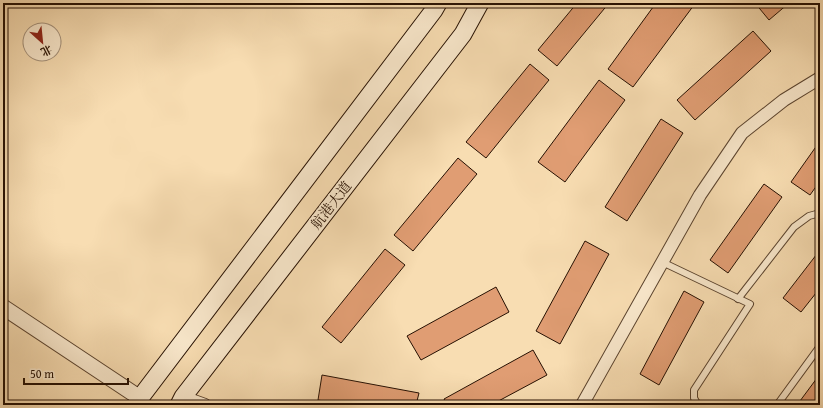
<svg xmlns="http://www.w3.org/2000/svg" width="823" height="408" font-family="'Gentium Book Plus','Noto Serif SC',serif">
<rect width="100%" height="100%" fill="#f8ddb2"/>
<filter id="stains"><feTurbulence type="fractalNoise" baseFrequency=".005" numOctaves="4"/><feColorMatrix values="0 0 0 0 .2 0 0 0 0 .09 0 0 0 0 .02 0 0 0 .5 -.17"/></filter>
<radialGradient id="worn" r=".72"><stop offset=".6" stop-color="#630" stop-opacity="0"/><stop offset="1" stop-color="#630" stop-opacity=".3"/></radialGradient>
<!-- building -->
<g fill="#e09d73" stroke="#261002">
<path d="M577 3H609L557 66 538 50Z"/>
<path d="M656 3H691L694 5 633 87 608 69Z"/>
<path d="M755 3H789L769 20Z"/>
<path d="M753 31 771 51 695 120 677 100Z"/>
<path d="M530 64 549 80 486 158 466 142Z"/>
<path d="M599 80 625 100 565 182 538 162Z"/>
<path d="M661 119 683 133 627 221 605 207Z"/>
<path d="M820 141V181L810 195 791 182Z"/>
<path d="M458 158 477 174 413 251 394 235Z"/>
<path d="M764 184 782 197 728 273 710 260Z"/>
<path d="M585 241 609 254 560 344 536 331Z"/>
<path d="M385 249 405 265 341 343 322 327Z"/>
<path d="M820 250V288L801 312 783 298Z"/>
<path d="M496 287 509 312 421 360 407 336Z"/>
<path d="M684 291 704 302 659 385 640 374Z"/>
<path d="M533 350 547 375 491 405H447L444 399Z"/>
<path d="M820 374V405H797Z"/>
<path d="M322 375 419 393 416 405H346L318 400Z"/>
</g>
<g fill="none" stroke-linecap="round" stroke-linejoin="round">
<!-- service casing -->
<g stroke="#5a432e" stroke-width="8">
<g id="service">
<path d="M662 262 750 304 694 390V398L698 405"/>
<path d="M738 299 794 227 809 216 820 213"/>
<path d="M777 405 820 346"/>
</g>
</g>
<!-- minor casing -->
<g stroke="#5a432e" stroke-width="14">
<g id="minor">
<path d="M183 397 205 405"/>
<path d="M582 405 700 195 742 133 784 100 820 78"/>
</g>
</g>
<!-- tertiary casing -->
<g stroke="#5a432e" stroke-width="17">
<path id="tertiary" d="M3 307 140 398"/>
</g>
<!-- secondary casing -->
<g stroke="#261002" stroke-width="19">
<g id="secondary">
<path d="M136 405 140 398 434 10 438 3"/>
<path d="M179 405 183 397 463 34 480 3"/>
</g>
</g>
<!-- service -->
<use href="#service" stroke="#fae9cd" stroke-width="6"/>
<!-- minor -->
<use href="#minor" stroke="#fae9cd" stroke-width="12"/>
<!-- tertiary -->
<use href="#tertiary" stroke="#fae9cd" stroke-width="15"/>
<!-- secondary -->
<use href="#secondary" stroke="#fae9cd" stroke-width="17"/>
</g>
<g text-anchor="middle" stroke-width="3.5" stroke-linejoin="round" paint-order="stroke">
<!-- street labels -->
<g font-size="14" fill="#261002" stroke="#fae9cd">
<text transform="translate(331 205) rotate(-52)" y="5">航港大道</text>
</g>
</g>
<!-- margin -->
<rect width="823" height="408" fill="none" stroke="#f8ddb2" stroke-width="16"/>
<rect x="4" y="4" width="815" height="400" fill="none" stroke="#261002" stroke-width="2"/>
<rect x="8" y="8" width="807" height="392" fill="none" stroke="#261002"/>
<!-- north arrow -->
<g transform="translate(42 42) rotate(153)"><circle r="19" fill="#fae9cd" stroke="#a5927c"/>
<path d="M0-3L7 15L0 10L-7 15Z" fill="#8f2418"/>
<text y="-6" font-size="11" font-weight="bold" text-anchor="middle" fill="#261002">北</text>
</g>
<!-- scale -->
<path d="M24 378v6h104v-6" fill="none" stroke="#261002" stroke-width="2"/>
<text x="30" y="378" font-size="12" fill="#261002" stroke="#fae9cd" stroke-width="3" paint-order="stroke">50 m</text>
<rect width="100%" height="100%" filter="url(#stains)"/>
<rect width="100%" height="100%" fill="url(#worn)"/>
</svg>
